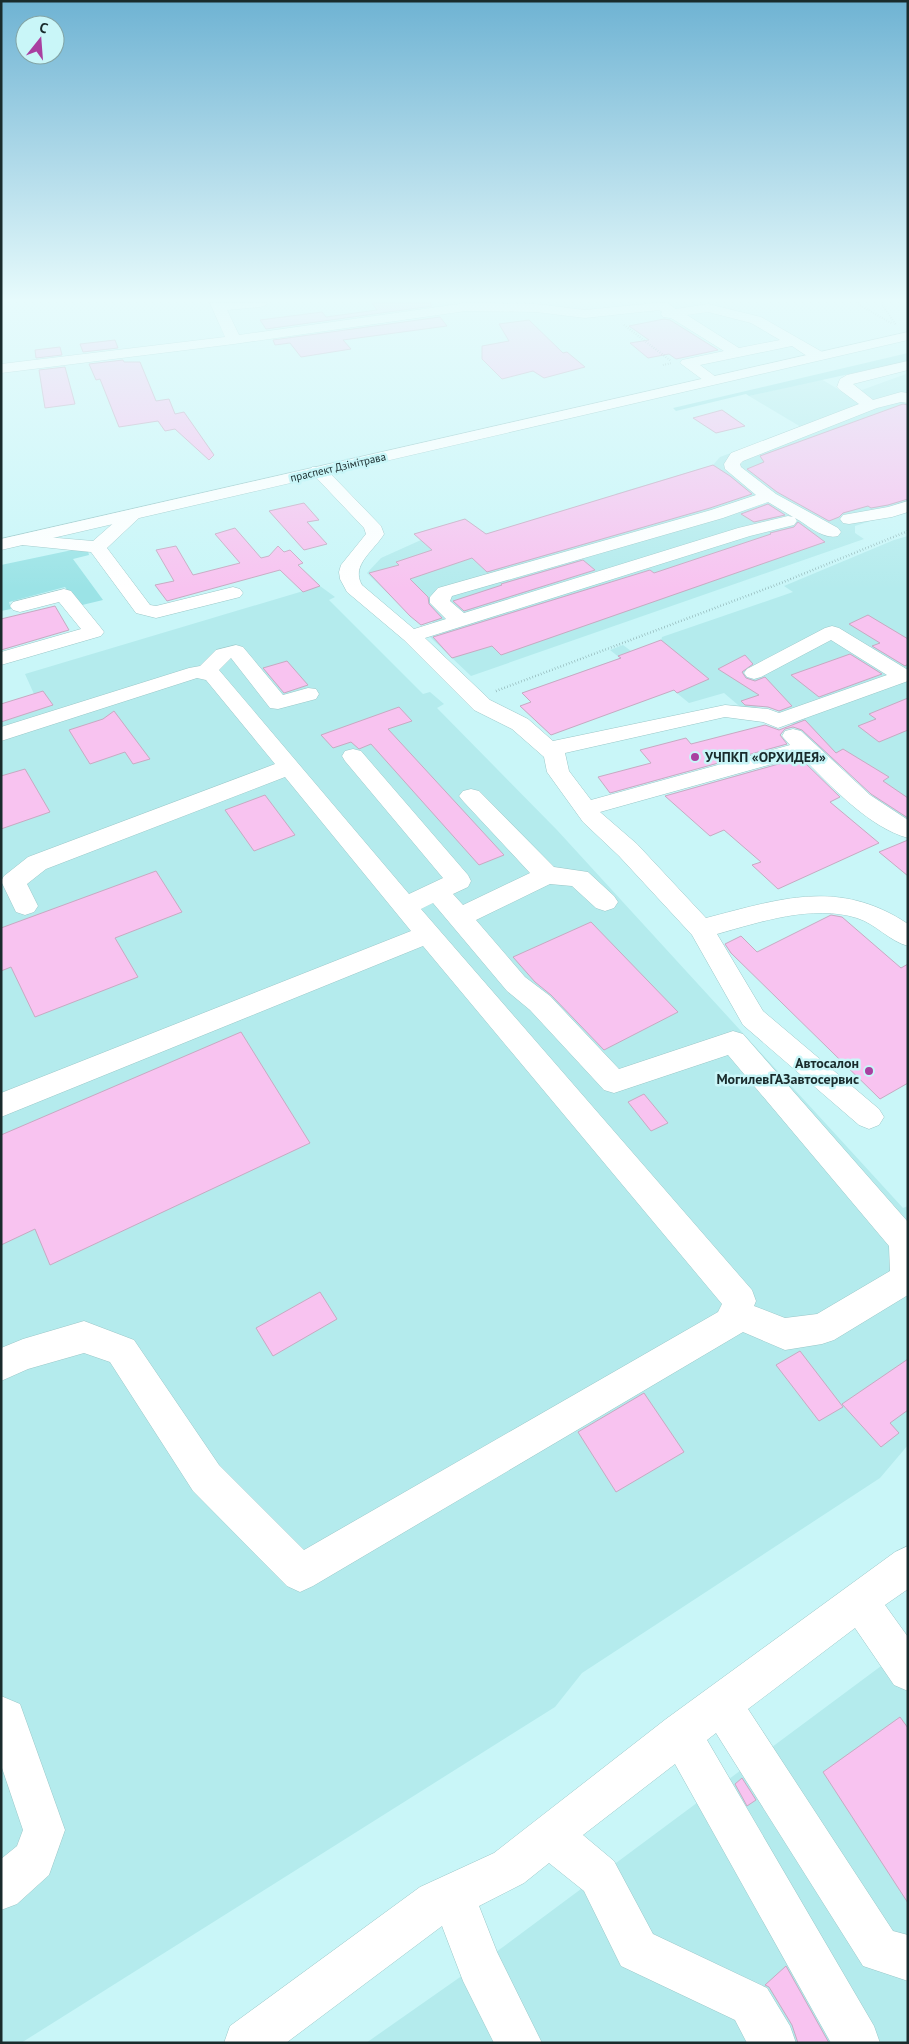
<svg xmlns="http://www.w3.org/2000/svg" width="909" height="2044" font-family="'PT Sans',sans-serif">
<rect width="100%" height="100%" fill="#c9f6f8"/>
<!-- built -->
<g fill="#b4ebed">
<path d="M906 374 908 509 855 526V533L864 539 471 676 430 637 442 634 428 617 416 621 367 573 381 558 421 540 414 534 465 519 486 534 617 495 615 494 713 465 720 457 801 427 749 396 821 379 848 395Z"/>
<path d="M908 536V821L872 796 891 787H873L828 758 807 740 791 722 769 703 744 710 724 693 689 703 673 690 551 735 520 706 531 702 522 693 620 658 610 650 623 645 631 651 661 641 662 637 793 592 784 586 894 540Z"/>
<path d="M320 586 335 597 329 600 423 694 430 692 444 704 437 708 557 830 903 1208 908 1206V1445L880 1478 582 1673 555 1707 21 2043H1V704L34 694 25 674Z"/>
<path d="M908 1646V2043H366L503 1947Z"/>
</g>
<!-- green -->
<g fill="#9be3e6">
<path d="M908 353V361L749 396 746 394 676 411 673 408Z"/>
<path d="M77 549 88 551 89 555 73 559 103 600 78 606 65 587 9 602 11 609 1 611V565Z"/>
</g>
<!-- building -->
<g fill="#f8c3f0" stroke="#c7aac2">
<path d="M372 303H430L432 306 266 329 260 320 322 312 326 317 377 310Z"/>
<path d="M440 317 447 326 343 340 351 349 301 357 290 343 275 345 273 340Z"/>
<path d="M664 319 670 320 718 350 676 359 669 354 648 358 630 343 649 340 629 326Z"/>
<path d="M529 320 563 353 567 352 585 367 544 378 533 371 502 379 482 359V346L509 341 499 324Z"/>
<path d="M115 340 118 348 83 352 80 344Z"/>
<path d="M60 347 62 355 36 358 35 350Z"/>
<path d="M123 360 124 362H140L156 401 169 399 175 414 184 412 214 455 209 460 175 429 165 431 158 421 119 427 100 379 96 380 89 364Z"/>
<path d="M65 367 75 404 45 408 39 370Z"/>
<path d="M903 404 908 405V499L888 505 871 508 868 506 843 513 839 517 829 521 777 492 747 469 764 462 760 456Z"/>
<path d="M722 410 745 426 716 433 693 418Z"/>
<path d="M713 465 730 476 752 494 710 508 487 572 472 558 410 579 428 597 429 604 442 618 421 625 410 616 369 573 399 565 396 562 432 550 414 534 465 519 486 534Z"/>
<path d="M304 503 319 520 307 522 327 544 304 550 269 511Z"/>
<path d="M768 504 785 515 754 522 741 514Z"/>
<path d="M798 522 825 542 501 655 492 646 452 658 433 637 650 570 654 573 771 534 770 533 794 527Z"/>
<path d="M235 528 261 558 269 556 278 546 284 552 290 550 303 563 298 565 320 586 303 592 280 570 167 601 155 585 174 581 156 550 176 546 193 575 240 563 215 534Z"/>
<path d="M583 560 595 570 464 611 453 601 502 585 501 584Z"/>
<path d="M55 606 69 630 1 650V619Z"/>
<path d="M868 615 908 639V664L905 666 872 646 880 643 849 624Z"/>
<path d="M661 640 709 679 677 693 674 690 551 735 520 706 531 702 522 693 621 658 618 656Z"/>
<path d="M850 654 882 674 819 697 791 675Z"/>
<path d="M745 655 753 664 742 672 746 678 755 681 765 677 792 706 779 711 768 707 745 705 741 701 759 695 718 669Z"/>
<path d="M287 661 308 685 284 693 263 668Z"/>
<path d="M43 691 53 705 1 722V704Z"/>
<path d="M908 698V730L879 742 858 726 876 719 869 714Z"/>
<path d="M399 707 412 721 388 729 504 855 479 865 371 744 359 749 351 742 333 748 321 735Z"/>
<path d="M114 711 150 759 133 764 125 752 90 764 69 730 103 719Z"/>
<path d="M805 720 836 753 843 749 889 777 883 781 908 798V818L871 794 802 730 793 727 785 729 780 735 787 744 610 793 598 777 651 763 640 750 686 738 691 744 765 725 779 730Z"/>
<path d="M800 758 840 797 830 802 879 843 778 889 752 865 761 862 724 830 710 836 665 796Z"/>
<path d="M25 769 50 812 1 829V776Z"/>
<path d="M265 795 295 835 254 851 225 810Z"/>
<path d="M908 840V876L879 852Z"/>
<path d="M156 871 182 912 115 938 138 977 35 1017 11 967 1 971V928Z"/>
<path d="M831 915 842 917 901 968 908 964V1083L880 1099 731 953 725 944 741 936 757 952Z"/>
<path d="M591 922 678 1012 604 1050 551 995 535 982 513 957Z"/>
<path d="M241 1032 310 1143 50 1265 35 1229 1 1245V1135Z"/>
<path d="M644 1094 668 1123 651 1131 628 1102Z"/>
<path d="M320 1292 337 1319 273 1356 256 1328Z"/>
<path d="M800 1351 843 1407 819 1421 776 1365Z"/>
<path d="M908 1359V1410L890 1423 899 1433 881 1447 842 1404Z"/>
<path d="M644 1393 684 1452 616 1492 578 1432Z"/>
<path d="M900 1717 908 1728V1903L823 1772Z"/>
<path d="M742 1778 756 1800 747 1806 735 1784Z"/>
<path d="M786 1966 829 2043H798L792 2025 769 1987 765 1985Z"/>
</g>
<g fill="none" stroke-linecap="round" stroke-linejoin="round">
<!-- minor casing -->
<g stroke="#9ac7c8" stroke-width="1">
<g id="minor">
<path d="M210 303H267L265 306 260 307 227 310 239 335 466 303 536 304 585 310 656 303H667L676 309 708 304 761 317 824 353 826 356 824 359C813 362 801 352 792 346L700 365 720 380 717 383H707L680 363 682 360 724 351 671 318 663 317 661 314 662 312 659 310 585 318 536 312 466 311 234 344 1 373V364L225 337ZM708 312 751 323 780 340 739 348 687 315Z"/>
<path d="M908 361V370L853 384 873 400 901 392 908 393V403L901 402 877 408 743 461 740 464 741 467 776 494 838 528 841 532 838 536C823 540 808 525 795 518L797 521 794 525 750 536 425 638 490 700 528 719 553 741 725 705 768 709 779 713 887 675 831 640 761 677 754 679 747 677 744 673 747 669 825 628 832 626 839 628 908 670V681L778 728 763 722 725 717 565 753 569 771 591 800 790 745 782 736 785 731 793 729 801 731 870 795 908 820V838C868 827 830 785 801 756L600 812 637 844 706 918C780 899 839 878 908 924V946C889 941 876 924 857 918 813 904 760 922 717 934L763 1011 879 1109 884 1117 879 1125 869 1129 859 1125 743 1025 692 935 619 856 583 822 547 772 544 757 512 729 474 710 404 640 347 592 340 579 339 572 341 565 366 534 364 528 310 471 312 467H324L381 526 384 534C375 550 350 565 362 585L414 629 446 619 430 603V597L438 588 711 510 756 495 725 469 724 464 731 453 859 404 840 390 837 387 840 379 847 375ZM768 502 793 517 788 516 738 528 464 613 450 601 452 596 723 518Z"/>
<path d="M908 501V512L892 517 849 524 843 523 840 519 843 515 888 507Z"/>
<path d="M132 511 138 512 141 516 107 548 150 605 156 606 233 587 240 589 243 593 240 597 156 618 136 613 91 552 22 545 16 544 13 540 16 536 22 535 93 541 126 512Z"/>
<path d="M64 589 71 591 101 628 104 632 101 636 1 665V652L81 629 59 602 20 612 13 610 10 606 13 602Z"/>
<path d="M236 645 243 647 283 695 308 688 316 689 319 694 316 699 278 709 270 708 231 658 219 670 409 894 443 878 345 761 342 756 345 751 353 749 361 751 468 875 471 881 468 887 453 894 463 905 530 873 463 801 459 796 463 791 471 789 479 791 554 867 588 872 614 896 618 902 614 908 605 911 596 908 572 886 550 884 476 920 525 977 550 996 619 1069 733 1031 743 1034 908 1222V1295L834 1340 822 1344 785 1350 743 1332 313 1586 300 1592 287 1586 193 1491 110 1362 84 1353 28 1369 1 1381V1348L23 1339 84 1321 134 1340 219 1465 304 1550 718 1312 722 1304 423 946 1 1117V1093L411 931 285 777 46 869 27 884 38 906 34 912 25 915 16 912 1 881 4 876 28 857 275 764 206 680 197 678 1 741V727L189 668 200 666 216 650ZM433 903 507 991 530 1010 604 1090 614 1093 728 1055 889 1246 890 1271 817 1314 785 1318 754 1306 756 1301 752 1290 421 909Z"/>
<path d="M908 1546V1589L885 1605 908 1637V1691L894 1685 855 1628 748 1709 893 1931 908 1935V1981L863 1966 716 1733 707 1740 874 2026 880 2043H831L675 1764 583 1835 614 1861 653 1934 767 1988 790 2026 796 2043H747L735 2020 621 1966 584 1891 549 1863 524 1883 479 1906 497 1952 542 2043H494L463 1981 442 1926 286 2043H224L230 2026 420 1887 494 1853 666 1719 895 1552Z"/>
<path d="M1 1696 20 1704 65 1830 49 1875 17 1904 1 1910V1859L17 1846 23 1830 1 1765Z"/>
</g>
</g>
<!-- major casing -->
<g stroke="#9ac7c8" stroke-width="1">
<path id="major" d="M908 332V340L1 550V539Z"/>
</g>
<!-- path-far1 -->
<g stroke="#7e9fa1" stroke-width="2" stroke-dasharray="0.5 2" stroke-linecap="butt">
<path d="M856 303 893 324"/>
<path d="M881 303 896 325"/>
<path d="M624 325 671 361"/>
<path d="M663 365 672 363"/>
</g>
<!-- path -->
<path stroke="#7e9fa1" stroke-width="2.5" stroke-dasharray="0.5 2.5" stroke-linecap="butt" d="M496 691 781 583 908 531"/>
<!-- minor -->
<use href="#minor" fill="#fff" fill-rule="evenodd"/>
<!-- major -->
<use href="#major" fill="#fff" fill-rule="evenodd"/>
</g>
<!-- sky -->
<linearGradient id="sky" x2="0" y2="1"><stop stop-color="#6fb3d3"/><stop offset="0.51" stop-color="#e7fbfc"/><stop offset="1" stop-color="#e7fbfc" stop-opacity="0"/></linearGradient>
<rect width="909" height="589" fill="url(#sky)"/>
<!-- markers -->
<g fill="#a93fa0" stroke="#c9f6f8" stroke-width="2">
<circle cx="695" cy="757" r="5"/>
<circle cx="869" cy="1071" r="5"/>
</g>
<g text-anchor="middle" stroke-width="5" stroke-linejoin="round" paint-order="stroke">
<!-- far-street labels -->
<g font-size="11" fill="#192b2c" stroke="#c9f6f8">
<text transform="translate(338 467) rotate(-13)" y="4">праспект Дзімітрава</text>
</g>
<!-- poi labels -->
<g font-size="14" font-weight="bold" fill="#192b2c" stroke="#c9f6f8" text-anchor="start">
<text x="705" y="762">УЧПКП «ОРХИДЕЯ»</text>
<text x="859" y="1068" text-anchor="end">Автосалон<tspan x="859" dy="16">МогилевГАЗавтосервис</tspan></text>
</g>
</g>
<!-- border -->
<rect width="909" height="2044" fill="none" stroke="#192b2c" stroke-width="5"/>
<!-- north arrow -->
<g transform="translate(40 40) rotate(17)"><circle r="24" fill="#c9f6f8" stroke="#83a5a6"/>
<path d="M0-4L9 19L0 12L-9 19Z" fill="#a93fa0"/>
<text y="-8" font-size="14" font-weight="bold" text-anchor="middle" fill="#192b2c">С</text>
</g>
</svg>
